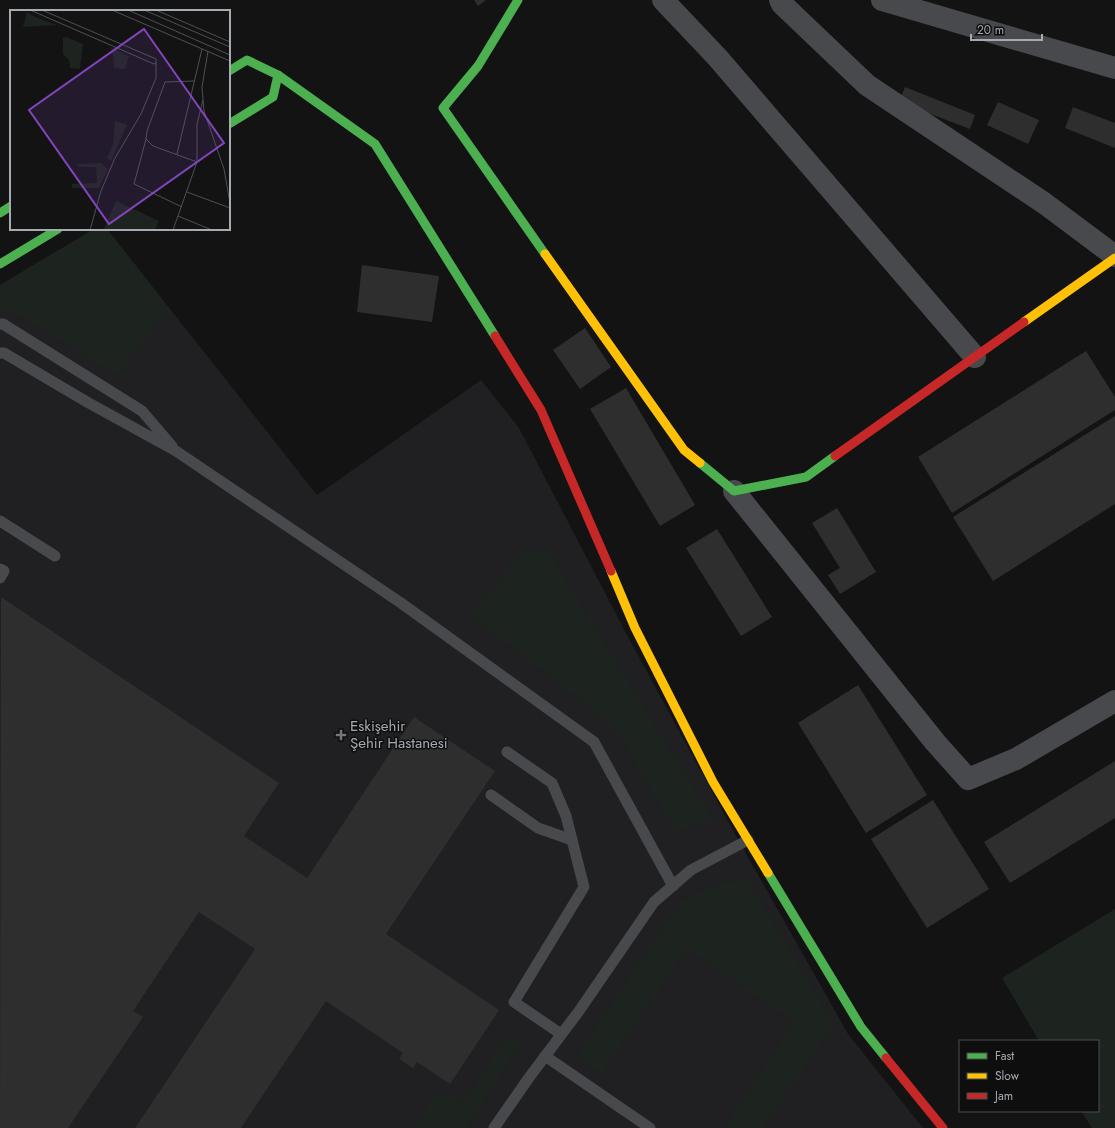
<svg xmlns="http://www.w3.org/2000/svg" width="1115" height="1128" font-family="Jost,sans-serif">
<rect width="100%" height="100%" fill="#131314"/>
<!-- built -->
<path fill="#202022" d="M94 229H107L317 495 481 380 519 428 627 635 735 834 848 1034 923 1128H0V285Z"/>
<!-- green -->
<g fill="#1d231e">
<path d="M94 229H107L169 308 117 376 20 315 0 310V285Z"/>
<path d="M527 549 548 551 713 820 676 832 620 736 580 700 469 614Z"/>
<path d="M748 880 834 1024 763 1128H723L794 1022 687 949 602 1074 576 1056 682 900 723 882Z"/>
<path d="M1115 909V1128H1092L1081 1111H1098V1041H1039L1002 978Z"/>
<path d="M507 1035 521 1044 466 1128H413L439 1089 462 1104Z"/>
</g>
<!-- building -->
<g fill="#2e2e2f">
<path d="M474 0H486L478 6Z"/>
<path d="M905 87 975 115 970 129 899 102Z"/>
<path d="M998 102 1039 120 1028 144 987 125Z"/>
<path d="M1073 107 1115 123V148L1065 128Z"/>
<path d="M362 265 439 276 432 322 357 312Z"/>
<path d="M585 328 611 367 580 389 553 350Z"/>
<path d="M1086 351 1115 397V410L952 513 918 457Z"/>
<path d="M626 388 695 505 660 526 590 409Z"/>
<path d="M1115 416V504L993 581 953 517Z"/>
<path d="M837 508 876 572 840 594 828 575 840 568 812 523Z"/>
<path d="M717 529 772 617 741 636 686 548Z"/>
<path d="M1 597 279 783 244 836 307 878 414 717 495 771 386 934 499 1010 450 1084 417 1062 413 1068 399 1059 403 1053 326 1001 241 1128H135L255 949 199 912 133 1011 143 1017 68 1128H0Z"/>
<path d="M858 685 927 795 866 833 798 723Z"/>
<path d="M1115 761V818L1010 883 984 842Z"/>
<path d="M933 800 989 889 927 928 871 839Z"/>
</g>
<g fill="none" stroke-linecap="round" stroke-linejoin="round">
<!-- lane -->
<g stroke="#48494c" stroke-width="11">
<path d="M0 324H3L142 411 172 446"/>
<path d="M0 353H4L87 402 176 451 401 603 594 742 673 886"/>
<path d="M0 521 55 556"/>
<path d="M0 569 4 571 0 578"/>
<path d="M507 752 552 783 566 816 584 887 514 1002 561 1034"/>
<path d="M491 795 538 828 572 840"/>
<path d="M545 1056 650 1128"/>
<path d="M494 1128 528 1079 579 1011 654 902 691 870 748 840"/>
</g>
<!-- street -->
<g stroke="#48494c" stroke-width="22">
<path d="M663 0 717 57 975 357"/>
<path d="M780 0 782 4 867 85 1044 203 1115 256"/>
<path d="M882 0 1115 68"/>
<path d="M734 491 935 742 968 779 1016 759 1115 701"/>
</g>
<!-- fast -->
<g stroke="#4caf50" stroke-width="9">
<path d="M518 0 478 66 443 108 545 254"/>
<path d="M229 71 247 60 278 75 273 97 229 124"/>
<path d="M278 75 375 144 495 336"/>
<path d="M0 213 11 206"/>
<path d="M0 264 58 229"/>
<path d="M700 463 734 491 806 477 835 456"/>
<path d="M768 873 861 1027 886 1058"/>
</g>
<!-- slow -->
<g stroke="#ffc107" stroke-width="9">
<path d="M545 254 684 450 700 463"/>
<path d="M1024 322 1115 258"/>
<path d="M611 571 635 628 713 782 768 873"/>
</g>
<!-- jam -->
<g stroke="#c62828" stroke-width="9">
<path d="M495 336 541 410 611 571"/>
<path d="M835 456 1024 322"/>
<path d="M886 1058 943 1128"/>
</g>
</g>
<!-- markers -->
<path fill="#72767b" stroke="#0e0e0f" stroke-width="1.5" d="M339 729h4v4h4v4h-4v4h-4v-4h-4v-4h4z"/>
<g text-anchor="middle" stroke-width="3" stroke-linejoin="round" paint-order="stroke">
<!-- poi labels -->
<g font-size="15" fill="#a5abb3" stroke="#0e0e0f" text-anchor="start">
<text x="350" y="731">Eskişehir<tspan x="350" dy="17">Şehir Hastanesi</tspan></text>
</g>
</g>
<!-- overview -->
<g transform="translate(10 10)">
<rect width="220" height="220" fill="#131314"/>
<path d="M17 2 25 7 47 15 13 17ZM56 27 73 34 70 59 60 58 59 50 53 44V28ZM100 37 119 46 115 59 104 58 103 44ZM105 111 117 115 101 151 97 148 103 135ZM91 153 98 159 89 178H62V174L87 173 86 157H68L67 154ZM106 191 149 211 145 220 94 219Z" fill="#1d231e"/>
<path fill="none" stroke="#4d5054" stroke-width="1" d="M20 0 144 54 146 53V49L32 0M102 0 220 51M118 0 220 45M134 0 220 37M146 0 220 32M198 41 192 77 194 101 214 159 220 193M136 129 124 174 172 197M167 144 192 39M187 152V114L193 90M177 182 220 198M168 206 202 220M80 220 91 181 105 148 131 104 146 68V53M163 220 187 152 143 136 136 129 137 121 155 72 185 71"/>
<path fill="#8345bd" fill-opacity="0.15" stroke="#8345bd" stroke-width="2" d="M134 19 214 133 99 214 19 100Z"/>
<rect width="220" height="220" fill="none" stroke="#a5abb3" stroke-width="2"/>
</g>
<!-- legend -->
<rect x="959" y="1040" width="140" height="72" fill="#0e0e0f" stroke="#4a4d51"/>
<rect x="967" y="1053" width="20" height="6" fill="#4caf50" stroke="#4a4d51"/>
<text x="995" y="1060" font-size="12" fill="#a5abb3">Fast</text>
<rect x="967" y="1073" width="20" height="6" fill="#ffc107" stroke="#4a4d51"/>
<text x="995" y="1080" font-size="12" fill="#a5abb3">Slow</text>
<rect x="967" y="1093" width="20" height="6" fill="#c62828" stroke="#4a4d51"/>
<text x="995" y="1100" font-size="12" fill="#a5abb3">Jam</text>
<!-- scale -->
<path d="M971 34v6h71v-6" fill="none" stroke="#a5abb3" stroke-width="2"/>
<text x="977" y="34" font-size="12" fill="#a5abb3" stroke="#0e0e0f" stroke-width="3" paint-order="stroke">20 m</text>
</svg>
